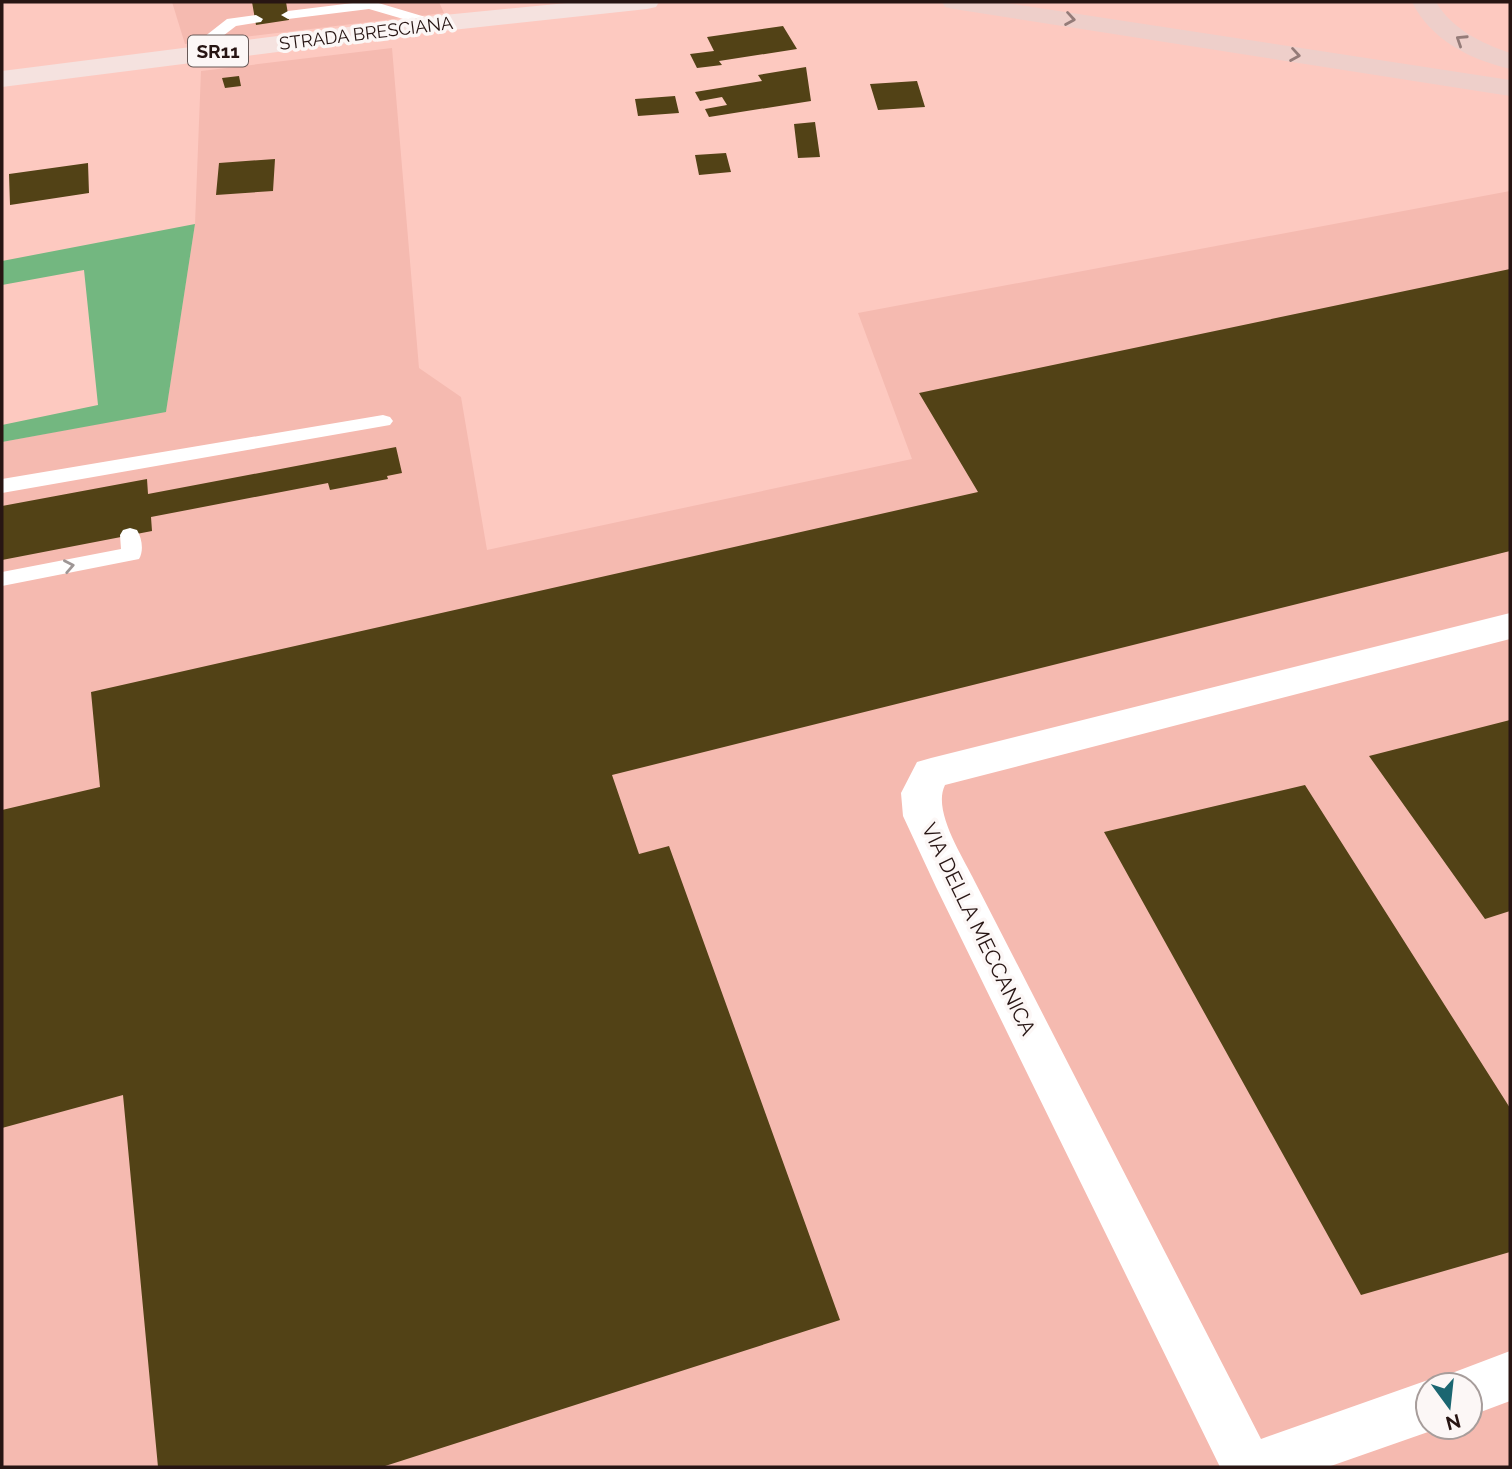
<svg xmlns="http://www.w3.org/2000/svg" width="1512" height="1469" viewBox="0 0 1512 1469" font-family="Raleway,sans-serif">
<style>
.built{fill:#f5bab0;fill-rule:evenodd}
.green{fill:#73b780}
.building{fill:#524216}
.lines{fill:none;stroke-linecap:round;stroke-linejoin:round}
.lane{fill:#fff;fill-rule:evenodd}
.street{fill:#fff;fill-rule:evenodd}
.primary{fill:#f5e2df;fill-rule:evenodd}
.highway{fill:#eecfca;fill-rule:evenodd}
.oneway{stroke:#947b78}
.oneway2{stroke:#9e9695}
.labels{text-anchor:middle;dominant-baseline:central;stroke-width:7;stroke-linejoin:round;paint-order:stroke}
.far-street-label{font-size:18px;fill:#271513;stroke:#fcf7f6}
.shield{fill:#fcf7f6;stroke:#675957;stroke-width:2}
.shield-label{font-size:19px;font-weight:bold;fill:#271513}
.street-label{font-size:21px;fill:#271513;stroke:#fcf7f6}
</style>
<rect width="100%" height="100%" fill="#fdc9c0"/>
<path class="built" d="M172,2H439L444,13L185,44Z
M392,48L419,368L461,397L487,550L912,459L858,313L1510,191V1467H2V442L166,411L195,224L201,71ZM1428,1385H1470V1427H1428Z"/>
<path class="green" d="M195,224L166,412L2,442V425L98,405L84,270L2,285V261Z"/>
<path class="building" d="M252,2H286L289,20L256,25Z
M783,26L797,49L719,61L722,65L697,68L690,54L714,51L707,37Z
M806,67L811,101L709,117L705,109L727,105L722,97L700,101L695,92L762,81L758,75Z
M239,76L241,86L225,88L222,78Z
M917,81L925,107L878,110L870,84Z
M675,96L679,113L638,116L635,99Z
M815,122L820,157L798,158L794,124Z
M726,153L731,172L699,175L695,155Z
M275,159L273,191L216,195L219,163Z
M88,163L89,193L10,205L9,174Z
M1510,269V551L612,775L639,854L669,846L840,1320L382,1467H158L123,1095L2,1128V810L100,787L91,692L978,492L919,393Z
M396,447L402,473L387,476L388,479L330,490L328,483L151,517L152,531L2,560V506L147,479L148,494Z
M1510,720V911L1485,919L1369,756Z
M1305,785L1510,1108V1252L1361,1295L1104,832Z"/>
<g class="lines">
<path class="lane" d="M361,2H375L439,21L441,24L434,28L369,9L288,19L281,15L288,11Z
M256,15L263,19L261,22L236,26L194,58H184L181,55L227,19Z
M383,415L390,417L393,421L390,425L2,493V479Z
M130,528L137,530C142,538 144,551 139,559L2,586V572L121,549L120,535L123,530Z"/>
<path class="street" d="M1510,613V639L945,785C932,811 963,857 975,882L1261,1439L1428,1380L1439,1385H1428V1427H1439L1428,1432L1328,1467H1220L936,887L903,816L901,793L917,762L931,758Z
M1510,1351V1401L1470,1416V1385H1447L1452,1373Z"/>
<path class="primary" d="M577,2H659L656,7L647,9L434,32L2,87V71L434,16Z"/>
<path class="highway" d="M942,2H1000L1510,80V96L954,9L945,7Z
M1412,2H1436C1452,29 1481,43 1510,53V69C1469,59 1431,40 1412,2Z"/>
</g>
<defs><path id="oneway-chevron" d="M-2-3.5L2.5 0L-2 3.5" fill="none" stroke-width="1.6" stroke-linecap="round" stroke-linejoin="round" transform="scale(1.75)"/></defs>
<g class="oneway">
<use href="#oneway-chevron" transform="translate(1070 19) rotate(9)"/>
<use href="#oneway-chevron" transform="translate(1461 40) rotate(-147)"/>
<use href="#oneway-chevron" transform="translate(1295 55) rotate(9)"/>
</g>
<use class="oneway2" href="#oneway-chevron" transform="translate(69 566) rotate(-11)"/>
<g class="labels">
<g class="far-street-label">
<text transform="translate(366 33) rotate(-7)">STRADA BRESCIANA</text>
</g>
<rect class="shield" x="188" y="35.5" width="60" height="31" rx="5"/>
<g class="shield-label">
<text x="218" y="51">SR11</text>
</g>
<g class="street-label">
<text transform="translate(979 929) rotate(64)">VIA DELLA MECCANICA</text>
</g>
</g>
<rect width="1512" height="1469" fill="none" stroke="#271513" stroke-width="7"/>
<g transform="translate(1449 1406) rotate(165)"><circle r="33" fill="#fcf7f6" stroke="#a79d9b" stroke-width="2"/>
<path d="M0-5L12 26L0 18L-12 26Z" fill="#1b6671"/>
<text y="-10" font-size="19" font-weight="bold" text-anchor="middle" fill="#271513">N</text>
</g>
</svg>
